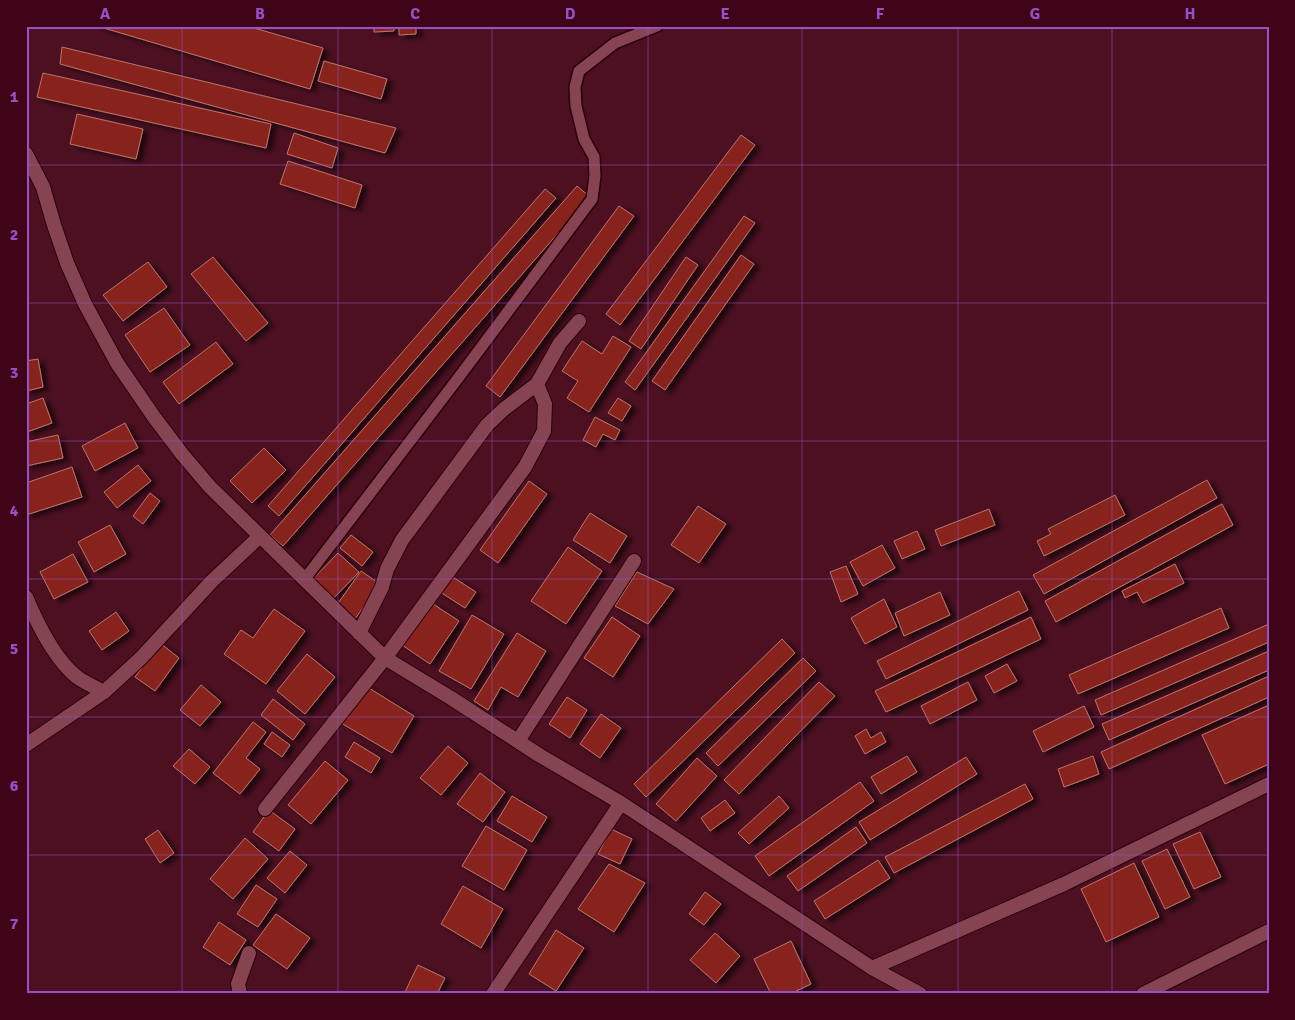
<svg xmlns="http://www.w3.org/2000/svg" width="1295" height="1020" viewBox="0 0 1295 1020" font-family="Signika,sans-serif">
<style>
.building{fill:#87241e;stroke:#bb746b;filter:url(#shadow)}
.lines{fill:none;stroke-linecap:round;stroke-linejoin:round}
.service-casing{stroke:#2a000c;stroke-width:14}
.minor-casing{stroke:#2a000c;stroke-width:16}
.service{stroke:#864452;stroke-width:11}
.minor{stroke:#864452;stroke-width:14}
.grid{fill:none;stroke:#9551c7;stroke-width:1;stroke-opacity:0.55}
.neatline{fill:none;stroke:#9551c7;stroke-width:2}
.grid-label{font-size:16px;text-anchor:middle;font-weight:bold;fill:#9551c7}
</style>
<defs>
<filter id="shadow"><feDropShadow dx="5.5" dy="3" stdDeviation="2.5" flood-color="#0009"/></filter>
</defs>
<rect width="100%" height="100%" fill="#4c1021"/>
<path class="building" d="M97,26H247L323,48L310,89Z
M374,26H394V31L374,32Z
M399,26H416V34L399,35Z
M62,47L396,128L385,153L60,64Z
M324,61L387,79L381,99L318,81Z
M43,73L271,124L266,148L37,97Z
M77,114L143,129L136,159L70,144Z
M294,133L338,148L332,168L287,154Z
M741,135L755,145L620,325L606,314Z
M288,161L362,185L355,208L280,184Z
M577,186L590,197L283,546L270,535Z
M545,189L556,198L279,516L268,506Z
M619,206L634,216L500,397L486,386Z
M744,216L755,223L635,390L625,382Z
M741,255L754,264L665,390L652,381Z
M213,257L268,323L246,341L191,274Z
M686,257L698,265L641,349L629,341Z
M148,262L167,287L123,321L103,295Z
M164,308L190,345L150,372L125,335Z
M613,336L631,347L589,412L567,398L578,381L562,371L582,341L602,354Z
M216,342L233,364L179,404L163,382Z
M38,359L43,387L26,391V361Z
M43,398L52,423L27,432L26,404Z
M618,398L631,406L622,421L608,413Z
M595,417L620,430L615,440L603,434L596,447L583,440Z
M125,423L138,448L95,471L82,446Z
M58,435L63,458L26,466V442Z
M264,448L286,470L252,503L230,481Z
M138,465L151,481L117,508L104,492Z
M72,467L82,497L26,515V483Z
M1207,480L1217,498L1044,594L1033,575Z
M529,481L547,494L498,563L480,550Z
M150,493L160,501L143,524L133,516Z
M1115,495L1125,515L1044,556L1037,541L1051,534L1048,529Z
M1222,504L1233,525L1056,622L1045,601Z
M698,506L726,524L699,563L671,545Z
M989,509L995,525L941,546L935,530Z
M590,513L627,536L610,563L573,540Z
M110,525L126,554L94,572L78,542Z
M917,531L925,549L902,559L894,541Z
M351,535L373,552L362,566L340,548Z
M882,545L895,568L863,586L850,562Z
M568,547L602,571L566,624L531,601Z
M338,553L359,572L332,600L311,581Z
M73,554L88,582L54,599L40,572Z
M1175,564L1184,583L1143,603L1137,592L1125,598L1122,591Z
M846,566L858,594L841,602L830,572Z
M361,571L380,584L355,619L336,606Z
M637,572L674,589L648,624L615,606Z
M448,574L476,592L465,608L437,590Z
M1019,591L1028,610L886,679L877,661Z
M940,592L950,615L904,636L895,613Z
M884,599L897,627L865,644L851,618Z
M430,602L459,621L430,664L402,645Z
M1221,608L1229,628L1078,694L1069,675Z
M274,609L305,631L266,684L224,654L241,630L253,638Z
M116,612L129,631L102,650L89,631Z
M472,615L504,634L471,689L439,671Z
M612,617L640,636L613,677L584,658Z
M1031,617L1041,639L886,712L875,691Z
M1269,624V642L1101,715L1095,700Z
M517,633L546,651L518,697L501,687L488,710L474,701Z
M782,639L795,653L646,797L634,784Z
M160,643L179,658L155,691L135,677Z
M1269,651V670L1109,740L1102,724Z
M307,654L335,677L305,714L277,691Z
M803,658L816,671L718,766L706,753Z
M1007,664L1017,681L994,693L985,676Z
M1269,676V697L1109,769L1101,752Z
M819,682L835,696L739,794L724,780Z
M968,682L977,700L930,724L921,706Z
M201,685L221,702L200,726L180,710Z
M364,685L414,716L392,753L341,723Z
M567,697L587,710L570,738L549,724Z
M273,699L305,724L293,740L261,715Z
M1269,705V764L1225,784L1202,735Z
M1084,706L1094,727L1043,752L1033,731Z
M601,714L621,728L600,758L580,744Z
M253,722L266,732L246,758L260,769L240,794L213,773Z
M866,729L871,738L881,732L886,742L865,754L855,736Z
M272,732L290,745L282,757L264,744Z
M354,742L380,758L371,773L345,757Z
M448,746L468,763L441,795L420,778Z
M189,749L210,767L195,784L173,766Z
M907,756L917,772L881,794L871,777Z
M1093,756L1099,774L1064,787L1058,769Z
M966,757L977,774L870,840L859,822Z
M697,758L717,776L676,821L656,804Z
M325,761L348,780L311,824L288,805Z
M480,773L505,792L483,822L457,804Z
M860,782L874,801L769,876L755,856Z
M1025,784L1033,799L894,873L885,857Z
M512,796L547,817L532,842L497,821Z
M779,796L789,808L749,844L738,833Z
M725,800L735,813L710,831L701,818Z
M269,810L295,829L279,851L253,832Z
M486,826L527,850L504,890L462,866Z
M856,827L867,843L798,891L787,876Z
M611,829L632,839L620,864L598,854Z
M158,830L174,853L160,863L145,839Z
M1200,832L1221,877L1194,889L1173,844Z
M245,838L268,859L233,899L210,879Z
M1167,849L1190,897L1165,909L1142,861Z
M290,851L307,865L285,893L267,878Z
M878,860L890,878L825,919L814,901Z
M1134,863L1159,917L1106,942L1081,889Z
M609,864L645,883L614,932L578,909Z
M256,885L277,899L258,927L237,914Z
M463,886L503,909L481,948L441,924Z
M705,892L721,904L704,925L689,914Z
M276,914L310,938L287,969L253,945Z
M219,922L246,940L230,965L203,947Z
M556,930L584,948L556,991L529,974Z
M715,933L740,956L716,983L690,960Z
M791,941L811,984L790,994H771L754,959Z
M418,965L445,978L437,994H404Z"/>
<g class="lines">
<defs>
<path id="service" d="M304,580L459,377L592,199L595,176L594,157L584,139L576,106L575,87L579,71L615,43L657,26"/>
<path id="minor" d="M26,154L43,187L54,225L67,263L85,304L117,363L154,417L182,454L210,487L385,658L451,698L539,755L621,803L872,968L920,994
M26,597C37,623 54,659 77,677C85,683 95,687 104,692
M359,633L382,587L387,569L402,540L487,425L504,409L537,384
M518,741L634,561
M26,745L104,692L141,658L212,581L259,537
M265,809L385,658L525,467L544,431L545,404L537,384L560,343L579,321
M872,968L1064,884L1269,784
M240,994L238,984L249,953
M493,994L621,803
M1143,994L1269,931"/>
</defs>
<use href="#service" class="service-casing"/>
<use href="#minor" class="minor-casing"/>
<use href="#service" class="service"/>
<use href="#minor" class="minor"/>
</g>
<path class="grid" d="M182,26V994M338,26V994M492,26V994M648,26V994M802,26V994M958,26V994M1112,26V994M26,165H1269M26,303H1269M26,441H1269M26,579H1269M26,717H1269M26,855H1269"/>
<rect width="1295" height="1020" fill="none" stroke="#400418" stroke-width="55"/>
<rect x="28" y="28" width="1240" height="964" class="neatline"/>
<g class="grid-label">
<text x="105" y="19">A</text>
<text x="260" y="19">B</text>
<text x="415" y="19">C</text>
<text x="570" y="19">D</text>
<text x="725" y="19">E</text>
<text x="880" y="19">F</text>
<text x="1035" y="19">G</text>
<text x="1190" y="19">H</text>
<text x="14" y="102">1</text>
<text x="14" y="240">2</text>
<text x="14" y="378">3</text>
<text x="14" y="516">4</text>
<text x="14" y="654">5</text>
<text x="14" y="791">6</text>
<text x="14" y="929">7</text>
</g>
</svg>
